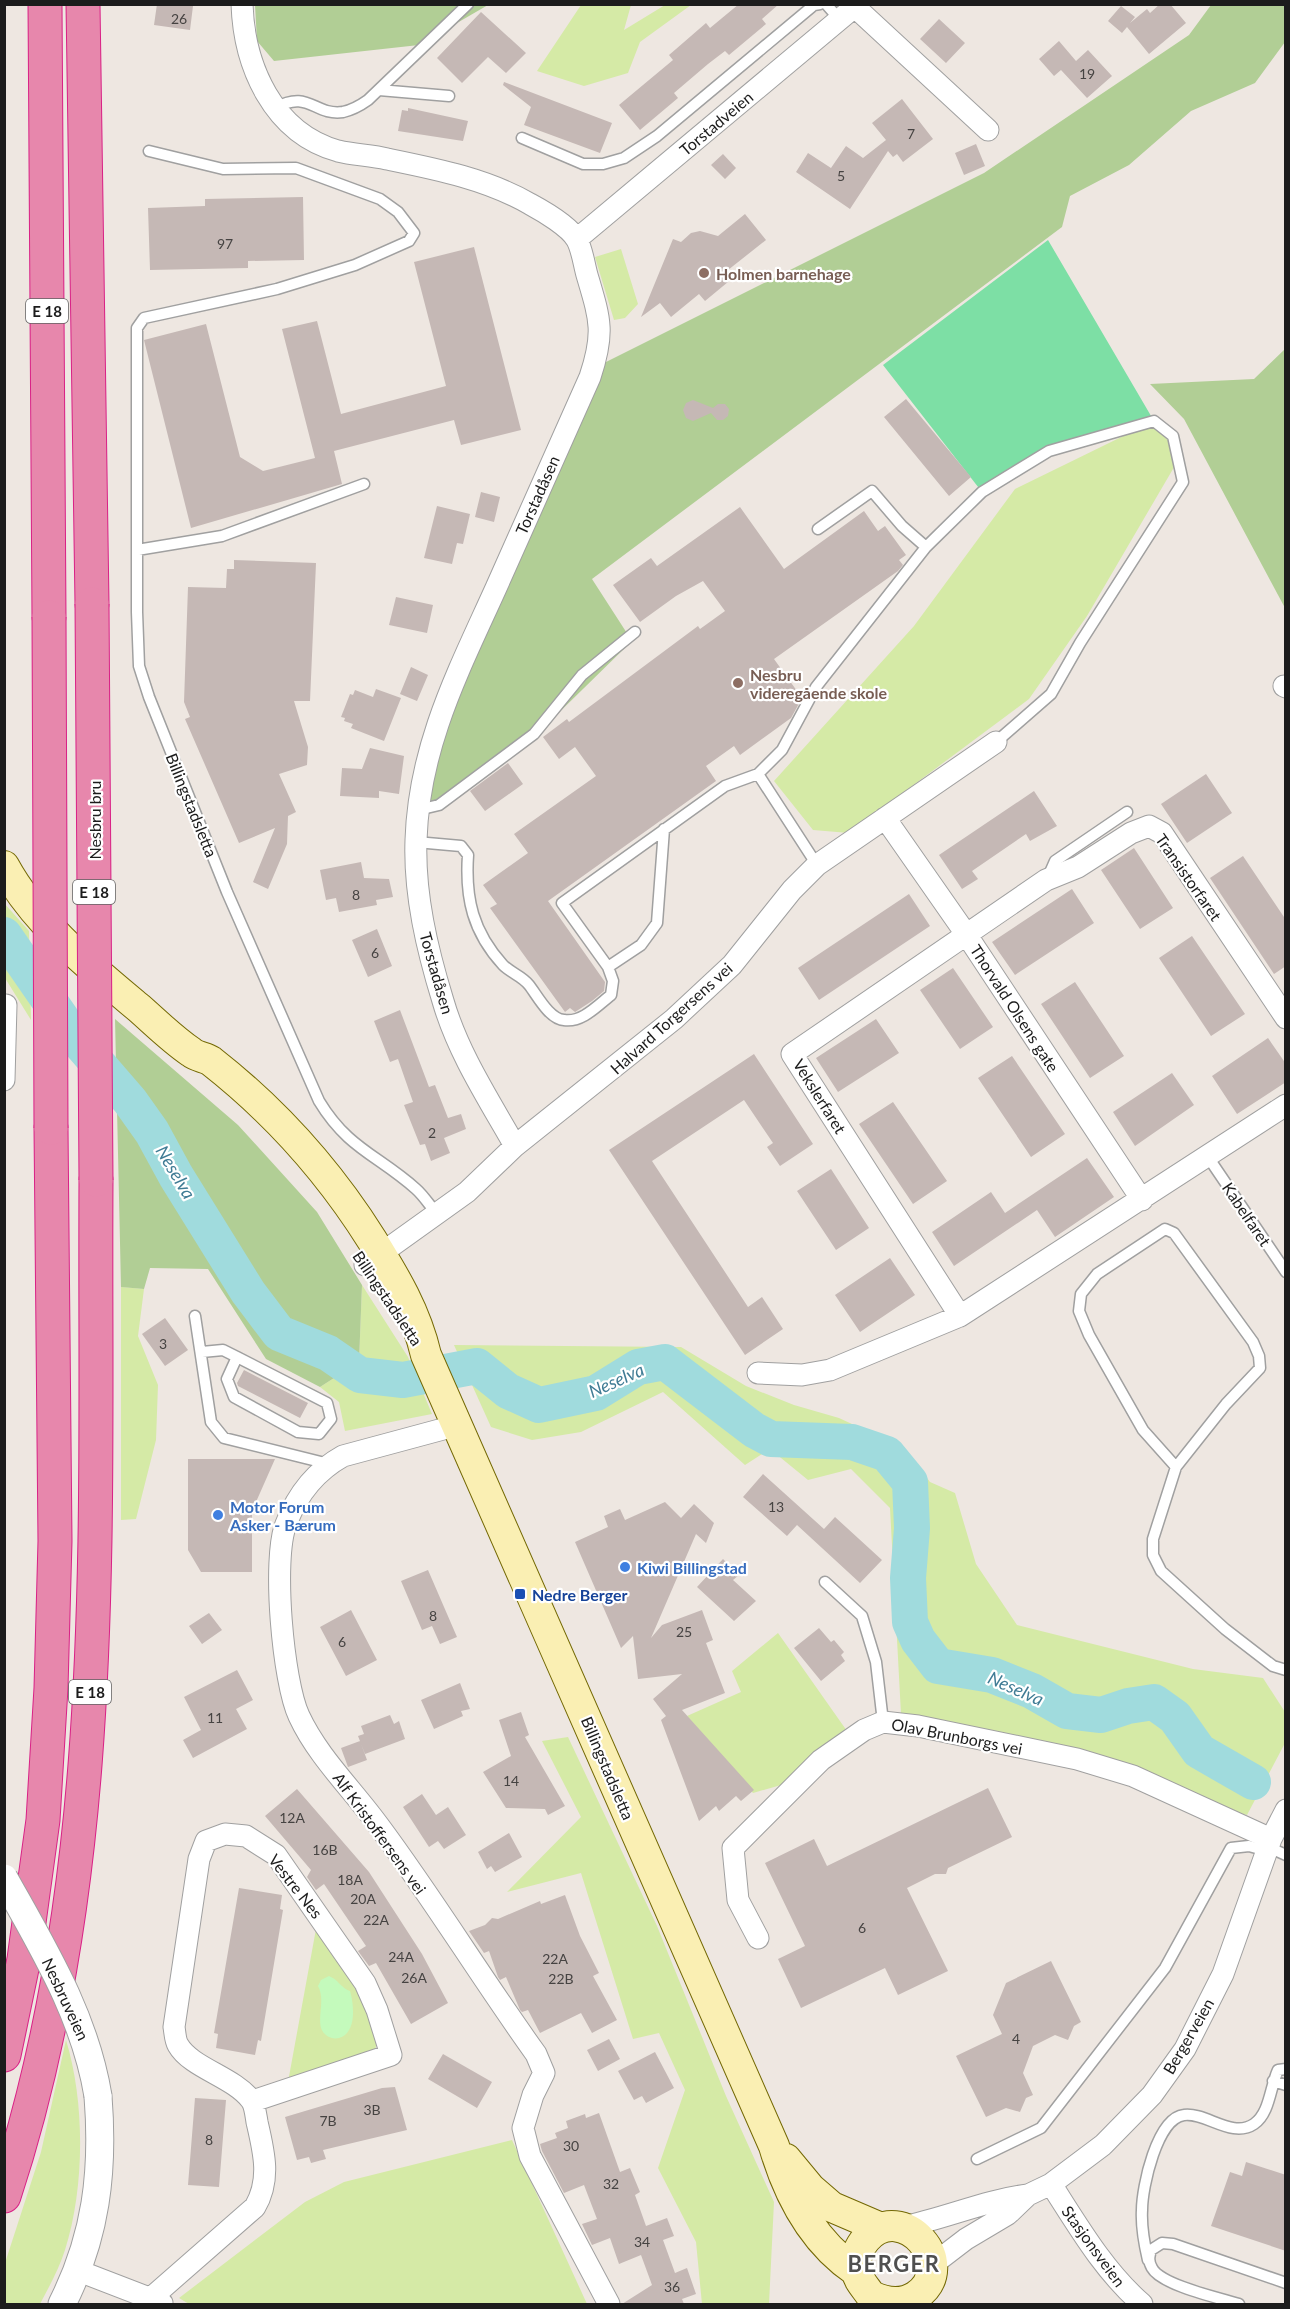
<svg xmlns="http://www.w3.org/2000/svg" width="1290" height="2309" viewBox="0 0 1290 2309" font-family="Lato,sans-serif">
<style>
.grass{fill:#d5eaa6}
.forest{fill:#b1ce95}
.park{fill:#c4fabc}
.pitch{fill:#7ddfa5}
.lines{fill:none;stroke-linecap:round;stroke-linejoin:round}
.river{stroke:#a0dbdd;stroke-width:36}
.building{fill:#c5b8b5}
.service-casing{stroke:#a0a0a0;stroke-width:13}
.minor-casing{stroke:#a0a0a0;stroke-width:23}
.tertiary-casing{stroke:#a0a0a0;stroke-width:29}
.secondary-casing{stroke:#736803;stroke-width:32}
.motorway-casing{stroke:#d92186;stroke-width:35}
.service{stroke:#fff;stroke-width:10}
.minor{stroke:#fff;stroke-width:21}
.tertiary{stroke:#fff;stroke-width:27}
.secondary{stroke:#faefb3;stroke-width:30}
.motorway{stroke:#e787ac;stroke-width:33}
.tertiary-bridge-casing{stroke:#a0a0a0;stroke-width:29;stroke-linecap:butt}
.motorway-bridge-casing{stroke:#d92186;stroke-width:35;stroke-linecap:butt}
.tertiary-bridge{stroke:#fff;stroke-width:27}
.motorway-bridge{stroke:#e787ac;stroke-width:33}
.education-dot{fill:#8d6e63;stroke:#fff;stroke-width:2}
.shop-dot{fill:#3f7fe0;stroke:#fff;stroke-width:2}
.transit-dot{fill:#1a4fb4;stroke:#fff;stroke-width:2}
.labels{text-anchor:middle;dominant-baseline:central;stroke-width:4.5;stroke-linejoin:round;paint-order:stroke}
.number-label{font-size:14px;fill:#464342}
.shield{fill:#fff;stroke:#606060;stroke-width:1.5}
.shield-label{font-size:15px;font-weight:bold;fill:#1c1c1c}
.street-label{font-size:16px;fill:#1c1c1c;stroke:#fff}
.education-label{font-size:16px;font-weight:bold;fill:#785e54;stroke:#fff;text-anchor:start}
.shop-label{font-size:16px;font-weight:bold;fill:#366cbe;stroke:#fff;text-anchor:start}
.transit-label{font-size:16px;font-weight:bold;fill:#164399;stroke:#fff;text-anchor:start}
.water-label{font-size:18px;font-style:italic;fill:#407c95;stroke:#fff}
.district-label{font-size:22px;font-weight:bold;letter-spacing:1.5px;fill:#4f4f4f;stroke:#fff}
</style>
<rect width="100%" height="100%" fill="#eee7e1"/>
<path class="grass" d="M581,5H631L624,30L665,5H691L640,42L628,73L584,86L537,71Z
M621,249L638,304L625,318L614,320L595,257Z
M1154,421L1180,457L1087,616L1029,699L849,833L813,830L774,781L914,626L1015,489Z
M4,903L29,931L31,1020L5,978Z
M362,1285L408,1357L432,1414L345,1431L339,1402L320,1387L359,1362Z
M121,1287L144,1289L138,1336L158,1385L156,1440L136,1519L121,1520Z
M454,1345L681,1347L746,1386L794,1405L839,1418L904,1448L930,1482L955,1493L976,1564L1017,1625L1193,1669L1263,1678L1285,1712V1743L1247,1815L901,1714L890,1508L851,1469L808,1480L770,1449L745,1465L663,1392L581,1432L532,1440L491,1427Z
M778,1633L847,1731L781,1785L753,1793L687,1716L741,1692L732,1671Z
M568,1737L657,1926L726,2096L774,2202L769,2304H702L696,2242L658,2168L685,2090L659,2033L633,2039L581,1873L507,1892L581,1817L542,1741Z
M316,1929C337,1959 385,2013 375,2051L288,2082Z
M66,2040C85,2102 85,2187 65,2250C59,2269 49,2287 40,2304H5V2263L41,2152Z
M512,2140L587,2304H189L179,2298L305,2202L344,2182Z"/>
<path class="forest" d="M255,5H488L419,45L274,61L257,41Z
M1211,5H1285V42L1255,83L1191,111L1129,165L1070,196L1062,227L592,579L632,641L535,736L434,811L419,816L461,679L590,370L984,173L1189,35Z
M1285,349V608L1184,419L1150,384L1254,379Z
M115,1019L238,1125L317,1212L362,1285L359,1362L320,1387L266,1359L208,1269L150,1268L144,1289L121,1287Z"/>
<path class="park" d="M329,1976C339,1980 341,1988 350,1991C354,2004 357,2033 339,2038C335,2039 329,2038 326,2035C313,2025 327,2002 318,1986L321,1980Z"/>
<path class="pitch" d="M1048,240L1154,421L1049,451L982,492L883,365Z"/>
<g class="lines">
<path class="river" d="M4,935L73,1035L130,1101L152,1132L176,1176L248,1292L279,1333L328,1353L360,1375L403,1380L477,1366L508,1391L539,1405L596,1393L638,1367L665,1362L754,1430L771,1439L852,1442L887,1454L910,1482L912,1528L908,1578L910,1622L918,1640L938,1666L992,1675L1032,1691L1067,1711L1101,1715L1128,1706L1154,1702L1175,1717L1199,1751L1253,1782"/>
</g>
<path class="building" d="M157,4L193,6L190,30L154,25Z
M739,4H779L762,19L766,24L729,55L725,51L708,64L674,93L678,98L640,130L619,105L673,60L669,55L676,49L706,23L710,28Z
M1160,4H1170L1186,23L1149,54L1127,27L1122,33L1108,21L1121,6L1135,17L1130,23L1147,9L1150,13Z
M481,12L526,53L506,73L488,57L462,83L437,58Z
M939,19L965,43L946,63L920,39Z
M1059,41L1076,61L1088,50L1112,76L1087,98L1061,70L1054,76L1039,59Z
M504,82L612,123L600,153L524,125L531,107L503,85Z
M902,99L933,139L903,162L897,154L893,157L888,151L850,209L796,172L808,153L831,168L846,146L863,158L886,140L872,123Z
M408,108L468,121L463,141L398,131L402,110L408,111Z
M976,144L985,166L964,175L955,153Z
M723,154L736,168L725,179L711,165Z
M303,197L304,260L248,261V268L150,270L148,208L205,206V199Z
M745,214L766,240L728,270L734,277L705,301L699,294L671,317L660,303L641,317L673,239L681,242L691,233L700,231L718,236Z
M474,247L521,430L461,445L454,420L334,451L342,484L191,528L144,340L206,324L240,457L263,471L315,458L282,329L317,321L341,414L446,386L414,262Z
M906,399L971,477L949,496L884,417Z
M693,400L713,408L718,404H725L729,409L728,416L723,420H717L711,413L693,421L686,418L683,410L686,403Z
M481,492L500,497L494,522L475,517Z
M437,506L470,514L463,544L457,543L452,564L424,558Z
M740,507L784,569L864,511L878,531L885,526L906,555L899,560L903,565L898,571L774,659L802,698L791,718L740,755L734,746L706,766L716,781L548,901L605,982L604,991L592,1001L575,1012L570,1008L565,1012L490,908L497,904L483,885L528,853L514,834L596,776L575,747L559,759L543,737L567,719L569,722L698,626L700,629L725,611L703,581L676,596L640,622L613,585L651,558L657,566Z
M234,560L316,563L310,701H294L308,747L307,765L279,774L296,812L288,816L287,844L268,889L253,882L275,828L239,843L185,719L190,717L184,702L188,587L226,588L227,569H234Z
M396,597L433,605L427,633L389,625Z
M411,667L428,675L417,701L400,694Z
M376,689L401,698L384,741L351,728L353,724L344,721L345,718L341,717L350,694L353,695L355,690L373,697Z
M370,748L404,756L399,794L379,791V798L340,796L342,768L362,769Z
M508,763L523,784L485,811L470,791Z
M1206,774L1232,813L1187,843L1161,804Z
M1034,791L1057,826L1030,841L1026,834L972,871L978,879L962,889L939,855Z
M1134,848L1173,908L1140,929L1101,870Z
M1243,856L1286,920V966L1274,974L1210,878Z
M361,862L364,878L389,879L393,897L376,900L377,905L339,912L336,898L326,900L320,870Z
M1072,889L1094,923L1015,975L992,942Z
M909,894L930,926L819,1000L798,968Z
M377,929L392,966L368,977L352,940Z
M1192,936L1245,1014L1211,1036L1159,958Z
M953,968L993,1027L960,1049L920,990Z
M1075,982L1124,1056L1090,1078L1041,1004Z
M400,1010L429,1087L435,1085L448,1118L461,1114L466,1129L444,1138L450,1153L431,1161L425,1144L420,1145L404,1105L413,1102L398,1059L390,1062L374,1021Z
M876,1019L899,1053L838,1092L816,1058Z
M1268,1038L1286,1064V1082L1237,1114L1212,1076Z
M754,1054L813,1144L780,1166L767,1147L773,1143L744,1100L652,1161L748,1307L762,1297L783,1329L745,1355L609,1150Z
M1012,1056L1065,1134L1031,1157L978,1078Z
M1172,1073L1194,1105L1135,1146L1113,1112Z
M893,1102L947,1181L913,1204L859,1124Z
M1087,1158L1114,1197L1055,1237L1037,1210L954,1266L932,1232L991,1192L1005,1213Z
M831,1169L869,1228L836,1250L797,1191Z
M890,1258L915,1295L860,1332L835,1295Z
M165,1318L188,1350L165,1366L142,1334Z
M244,1370L308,1403L300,1418L238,1386L237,1383Z
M188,1459H275L252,1511V1572H201L188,1550Z
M763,1474L824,1529L835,1517L882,1560L860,1583L797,1525L787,1536L743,1497Z
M665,1502L681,1518L694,1504L714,1523L706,1543L696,1534L651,1638L662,1625L702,1610L713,1640L706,1643L725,1693L682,1710L754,1790L741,1801L736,1796L719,1811L716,1806L699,1821L661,1720L666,1716L653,1699L682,1674L638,1679L633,1636L621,1648L575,1542L608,1527L604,1516L620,1509L625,1520Z
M723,1559L739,1575L733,1580L756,1601L734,1621L697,1587Z
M428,1570L457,1637L440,1644L432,1626L422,1630L401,1581Z
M351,1610L377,1660L346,1676L320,1627Z
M209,1613L222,1630L202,1644L189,1626Z
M819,1628L831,1642L834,1640L844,1652L841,1655L845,1661L821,1681L794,1648Z
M237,1670L253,1700L236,1709L247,1729L193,1758L183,1740L201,1730L184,1697Z
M460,1683L470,1709L461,1711L463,1716L434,1729L421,1700Z
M521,1712L529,1735L525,1737L565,1806L548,1815L545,1809L506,1808L483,1772L511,1756L499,1720Z
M390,1715L394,1724L399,1721L405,1739L365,1754L358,1736L364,1734L361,1726Z
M360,1741L367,1760L348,1767L341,1748Z
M988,1788L1012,1837L948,1868L946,1874H935L907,1888L948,1971L898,1995L885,1968L801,2008L778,1959L805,1946L765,1863L814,1839L827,1866Z
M297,1789L369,1872L422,1954L448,2003L411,2024L376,1963L369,1966L358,1951L366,1946L324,1884L316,1890L307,1877L311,1870L265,1816Z
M422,1794L436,1815L448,1807L466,1835L444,1849L438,1841L429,1847L403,1807Z
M509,1833L522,1857L495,1872L491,1866L487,1869L478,1852Z
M239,1888L282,1895L280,1909L283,1910L261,2041L258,2040L255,2055L216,2048L218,2034L214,2033Z
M565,1895L580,1936L599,1973L593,1976L617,2020L592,2033L581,2013L540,2033L528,2010L522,2012L520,2010L506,1977L500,1980L498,1977L489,1951L484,1953L469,1931L485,1925L492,1918L498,1919L540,1901L541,1904Z
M1051,1961L1081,2022L1074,2026L1068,2040L1055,2035L1033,2046L1023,2073L1033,2095L1026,2098L1020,2112L1006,2108L986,2117L956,2056L1002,2034L993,2015L1006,1983Z
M609,2039L620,2059L598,2071L587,2050Z
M655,2052L674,2088L646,2103L642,2096L634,2100L618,2071Z
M443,2054L492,2082L477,2108L428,2079Z
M395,2087L407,2130L323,2150L326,2159L311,2163L309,2157L297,2160L285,2117L382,2088Z
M195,2098L226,2100L219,2187L188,2185Z
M599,2113L620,2172L630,2168L640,2192L635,2195L646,2226L667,2218L674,2236L663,2240L675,2273L687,2268L696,2294L682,2299L684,2304H622L652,2285L641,2255L619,2264L610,2238L592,2245L582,2224L597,2219L584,2185L564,2193L542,2151L540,2144L557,2138L555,2133L568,2128L566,2121L585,2114L586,2118Z
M1246,2162L1286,2175V2251L1211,2226L1230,2172L1242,2176Z"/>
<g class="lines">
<defs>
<path id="service" d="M826,4L840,20
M379,90L449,96
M275,108C309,89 314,116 343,112C352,110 361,105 368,100L468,4
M522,138L583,164H603L624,158L657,136L814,5L820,4
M149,151L223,169L296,168L380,199L398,212L414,233L409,241L355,265L277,289L144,318L137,328V612L139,666L149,697L227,892L319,1101C348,1149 378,1155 416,1189C424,1196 430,1206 437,1214
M818,529L872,491L902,526L926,547
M137,550L222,536L364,484
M418,810L439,805L534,734L582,675L635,632
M416,842L461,846L468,855C465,899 473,932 503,965C511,973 522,976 529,985C537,995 549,1019 564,1020C582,1023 598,1005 611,995L613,981L608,967L562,903L725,786L758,774
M817,865L758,774L782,750L816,687L926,547L982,492L1049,451L1154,421L1173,436L1183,482L1080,643L1051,694L996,742
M1048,877L1055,861L1127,812
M608,967L641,945L657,923L664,829
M1208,1157L1286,1272
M195,1316L211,1422L224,1438L329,1464
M202,1352L223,1350L237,1357
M237,1357L327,1403L331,1419L319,1434L298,1432L234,1397L227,1379Z
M1176,1467L1143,1430L1089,1335L1079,1311L1081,1294L1097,1274L1165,1229L1174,1233L1253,1342L1259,1356L1260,1368L1226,1404L1176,1467L1153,1539V1555L1161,1571L1225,1629L1273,1666L1286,1670
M825,1582L862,1616L876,1662L883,1722
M1268,1847L1286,1855
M1273,2081L1286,2085
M977,2159L1041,2128L1165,1968L1231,1848L1249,1846L1267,1851
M1148,2260C1144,2243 1141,2227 1142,2210C1142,2187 1157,2118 1184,2115C1206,2112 1232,2139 1254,2124C1270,2113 1270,2087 1278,2070L1286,2069
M1239,2304C1219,2298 1161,2285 1152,2268C1148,2261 1149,2257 1151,2250L1162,2243L1173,2244L1286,2283"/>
<path id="minor" d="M242,4C244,66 273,133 338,151C354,155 371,155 387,159C436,169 487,179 530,204C543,211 570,227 577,240C582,249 584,264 587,275C600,319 605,332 590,377C559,447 528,517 496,588C458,672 419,746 416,840C414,894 427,949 443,1001C458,1053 489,1100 515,1146
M855,7L988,130
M577,239L858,4
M1284,686L1286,687
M885,818L966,934L1142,1200
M4,1080L6,1005
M365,1265L467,1192L515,1146L674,1019L732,965L792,890L817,865L996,742
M960,1316L792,1054L1046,880L1078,867L1131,833L1149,826L1162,833L1286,1018
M758,1373L802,1375L830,1370L960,1316L1286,1105
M458,1425L343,1456C316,1471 297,1495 286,1524C272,1559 283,1682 299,1716C318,1757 353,1790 379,1826C434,1900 482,1979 536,2054L544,2073L533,2095L523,2128L530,2156L609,2304
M758,1938L738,1900L733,1848L821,1760L864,1730L883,1722L918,1726L1077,1759L1133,1776L1271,1839
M1051,2184C1078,2226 1104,2271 1142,2304
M903,2227C946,2218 986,2200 1028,2195
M932,2265L966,2239L1008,2214L1028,2195L1051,2184L1103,2145L1152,2095L1185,2049L1223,1974L1271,1839L1286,1810
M79,2271L162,2303
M151,2298L255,2207C271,2180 264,2152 257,2122C256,2116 255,2105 251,2100C234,2077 191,2068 178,2045C175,2040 175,2032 174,2027L199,1859L206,1841L225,1834L246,1836L276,1855L365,1983L377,2010L391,2055L253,2101"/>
<path id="tertiary" d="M62,2304C96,2237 104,2172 98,2096"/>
<path id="secondary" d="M4,866C35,923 90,967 139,1008C156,1023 172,1039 191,1052C197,1057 205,1057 211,1061C276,1112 328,1170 372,1240C395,1277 416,1312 426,1355L774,2146C788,2194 813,2242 856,2271
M786,2159L810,2188L832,2207L881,2228
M872,2296C886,2303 902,2305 916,2296C961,2265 902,2198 866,2239C859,2247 855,2258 856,2269C858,2284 871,2291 875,2304"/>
<path id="motorway" d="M45,4L49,617
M83,4L92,604
M4,2055L24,1959L43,1820L51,1688L55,1541L51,1128
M4,2196C112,1870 94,1519 96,1180"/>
</defs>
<use href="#service" class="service-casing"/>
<use href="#minor" class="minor-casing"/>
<use href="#tertiary" class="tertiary-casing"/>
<use href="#secondary" class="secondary-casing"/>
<use href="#motorway" class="motorway-casing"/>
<use href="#service" class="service"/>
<use href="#minor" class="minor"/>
<use href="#tertiary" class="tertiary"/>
<use href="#secondary" class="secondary"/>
<use href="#motorway" class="motorway"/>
<defs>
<path id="tertiary-bridge" d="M4,1878C43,1948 85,2016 98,2096"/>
<path id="motorway-bridge" d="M92,604L96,1180
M49,617L51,1128"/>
</defs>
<use href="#tertiary-bridge" class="tertiary-bridge-casing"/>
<use href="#motorway-bridge" class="motorway-bridge-casing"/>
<use href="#tertiary-bridge" class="tertiary-bridge"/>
<use href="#motorway-bridge" class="motorway-bridge"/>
</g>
<g class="education-dot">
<circle cx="704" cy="273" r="6"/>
<circle cx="738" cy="683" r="6"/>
</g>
<g class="shop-dot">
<circle cx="218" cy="1515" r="6"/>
<circle cx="625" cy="1567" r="6"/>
</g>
<rect class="transit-dot" x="514" y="1588" width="12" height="12" rx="3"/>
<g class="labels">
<g class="number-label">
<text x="179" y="18">26</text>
<text x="1087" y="73">19</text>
<text x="911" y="133">7</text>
<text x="841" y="175">5</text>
<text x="225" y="243">97</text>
<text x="356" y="894">8</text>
<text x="375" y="952">6</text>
<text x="432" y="1132">2</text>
<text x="163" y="1343">3</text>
<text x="776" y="1506">13</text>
<text x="433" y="1615">8</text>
<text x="684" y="1631">25</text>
<text x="342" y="1641">6</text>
<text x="215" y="1717">11</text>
<text x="511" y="1780">14</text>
<text x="292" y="1817">12A</text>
<text x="325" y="1849">16B</text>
<text x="350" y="1879">18A</text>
<text x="363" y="1898">20A</text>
<text x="376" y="1919">22A</text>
<text x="862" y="1927">6</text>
<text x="401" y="1956">24A</text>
<text x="555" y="1958">22A</text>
<text x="414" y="1977">26A</text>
<text x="561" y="1978">22B</text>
<text x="1016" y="2038">4</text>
<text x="372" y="2109">3B</text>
<text x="328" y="2120">7B</text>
<text x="209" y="2139">8</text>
<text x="571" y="2145">30</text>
<text x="611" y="2183">32</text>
<text x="642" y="2241">34</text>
<text x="672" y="2286">36</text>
</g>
<g class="shield">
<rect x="26" y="299" width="42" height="24" rx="4.5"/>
<rect x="73" y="880" width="42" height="24" rx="4.5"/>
<rect x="69" y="1680" width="42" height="24" rx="4.5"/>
</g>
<g class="shield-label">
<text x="47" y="311">E 18</text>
<text x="94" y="892">E 18</text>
<text x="90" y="1692">E 18</text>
</g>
<g class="street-label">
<text transform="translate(716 123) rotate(-40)">Torstadveien</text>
<text transform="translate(537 495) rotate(-66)">Torstadåsen</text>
<text transform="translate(192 805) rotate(68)">Billingstadsletta</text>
<text transform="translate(94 820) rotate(-90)">Nesbru bru</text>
<text transform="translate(1189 877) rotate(55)">Transistorfaret</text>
<text transform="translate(437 973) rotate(74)">Torstadåsen</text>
<text transform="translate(1015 1008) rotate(57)">Thorvald Olsens gate</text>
<text transform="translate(671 1018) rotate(-42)">Halvard Torgersens vei</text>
<text transform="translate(820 1096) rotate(58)">Vekslerfaret</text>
<text transform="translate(1247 1214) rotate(56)">Kabelfaret</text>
<text transform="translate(388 1298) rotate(56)">Billingstadsletta</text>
<text transform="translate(957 1736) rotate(11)">Olav Brunborgs vei</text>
<text transform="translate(608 1768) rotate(67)">Billingstadsletta</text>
<text transform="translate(380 1833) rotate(54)">Alf Kristoffersens vei</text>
<text transform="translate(296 1886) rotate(52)">Vestre Nes</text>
<text transform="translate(66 1999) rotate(65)">Nesbruveien</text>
<text transform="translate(1188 2036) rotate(-60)">Bergerveien</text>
<text transform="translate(1094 2246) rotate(54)">Stasjonsveien</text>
</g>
<g class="education-label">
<text x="716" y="273">Holmen barnehage</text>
<text x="750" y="674">Nesbru<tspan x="750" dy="18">videregående skole</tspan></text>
</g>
<g class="shop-label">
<text x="230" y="1506">Motor Forum<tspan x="230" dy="18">Asker - Bærum</tspan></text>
<text x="637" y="1567">Kiwi Billingstad</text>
</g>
<g class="transit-label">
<text x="532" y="1594">Nedre Berger</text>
</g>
<g class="water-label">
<text transform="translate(176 1172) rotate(59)">Neselva</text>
<text transform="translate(616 1380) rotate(-24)">Neselva</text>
<text transform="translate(1016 1688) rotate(24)">Neselva</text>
</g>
<g class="district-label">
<text x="894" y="2263">BERGER</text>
</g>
</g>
<rect width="1290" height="2309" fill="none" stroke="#1c1c1c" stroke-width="12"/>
</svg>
